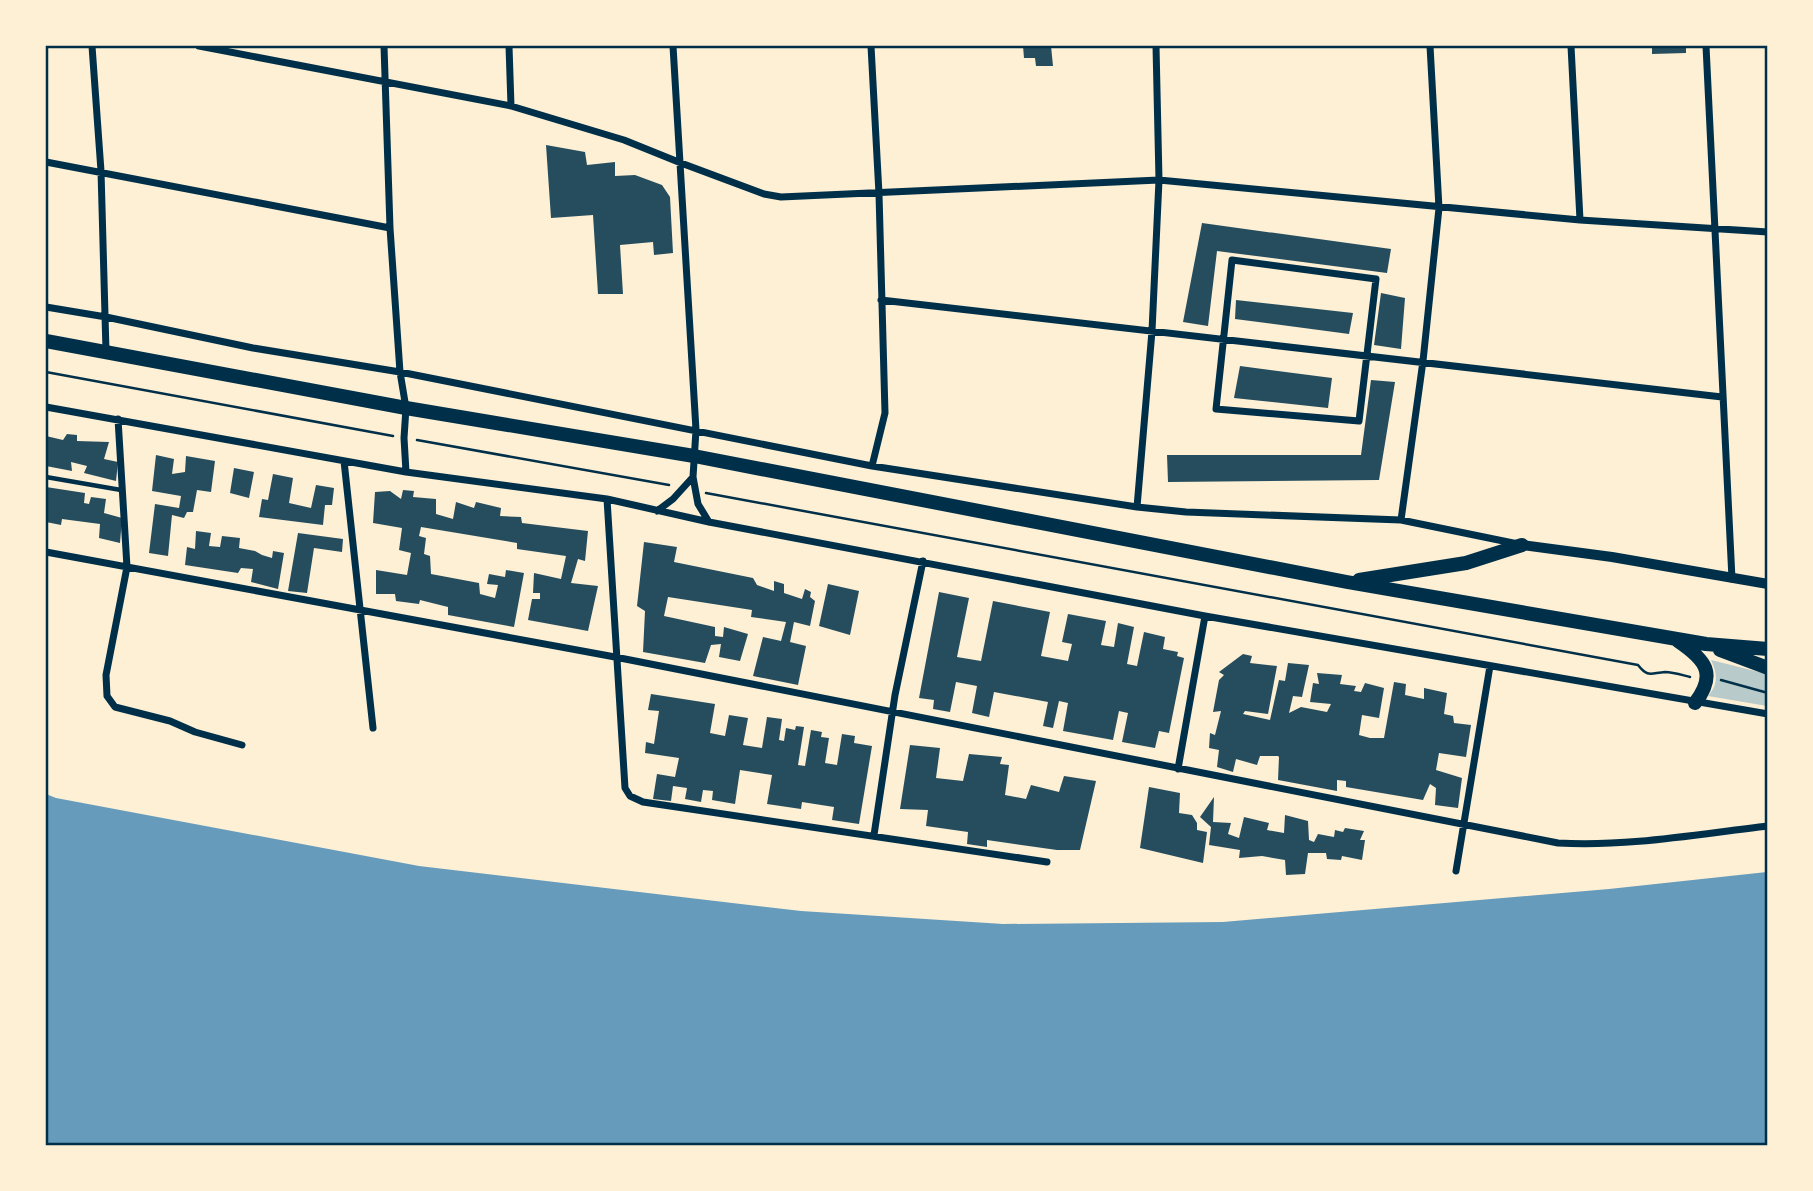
<svg xmlns="http://www.w3.org/2000/svg" width="1813" height="1191" viewBox="0 0 1813 1191" font-family="Montserrat,sans-serif">
<style>
.green{fill:#b9caca}
.water{fill:#669bbc}
.building{fill:#264d5e}
.lines{fill:none;stroke-linecap:round;stroke-linejoin:round}
.path{stroke:#003049;stroke-width:2.5}
.service{stroke:#003049;stroke-width:4.5}
.minor{stroke:#003049;stroke-width:7}
.tertiary{stroke:#003049;stroke-width:10}
.primary{stroke:#003049;stroke-width:14}
.neatline{fill:none;stroke:#003049;stroke-width:2.5}
</style>
<rect width="100%" height="100%" fill="#fdf0d5"/>
<path class="green" d="M1711,660L1767,674V706L1708,696C1719,684 1717,673 1711,660Z"/>
<path class="water" d="M46,794L56,798L419,866L801,911L1003,924L1223,922L1609,889L1767,872V1145H46Z"/>
<path class="building" d="M1023,46H1051L1053,66H1036L1035,58H1024Z
M1652,46H1686V53L1652,54Z
M546,145L585,152L587,165L615,162V176L635,175L662,185L670,197L673,253L654,255L653,242L620,245L623,294H598L593,215L551,218Z
M1202,223L1391,249L1387,273L1217,251L1208,326L1183,322Z
M1381,293L1405,298L1401,349L1374,345Z
M1236,300L1353,313L1349,334L1235,319Z
M1240,366L1332,378L1328,408L1234,398Z
M1371,380L1395,382L1379,480L1168,482L1167,455H1361Z
M67,434L77,435V441L109,442L104,459L118,462L116,481L84,473L87,466L71,462L72,471L46,466V436L63,440Z
M156,455L174,459L172,474L185,472L186,456L215,461L211,492L197,490L193,512H187L184,518L172,515L168,556L149,553L155,504L179,508L181,496L152,491Z
M234,468L254,472L249,498L230,493Z
M273,474L293,478L289,503L311,508L316,485L334,488L332,505H325L323,525L259,517L262,499L268,500Z
M46,487L85,493L84,503L89,504L91,497L106,499L104,513L122,518L120,543L99,538L100,524L62,519L61,525L46,522Z
M403,490L414,491L413,497L436,499V514L453,519L456,502L474,508L476,502L501,508L500,516L521,517L522,523L588,531L585,561L578,559L571,583L598,586L588,631L528,620L532,599H540V593H533L534,573L561,579L566,556L517,549V543L421,527L419,536L426,538L424,554L430,556L431,574L479,583L480,594L495,598L498,585L487,584L489,574L505,577L506,570L524,573L514,627L448,615V607L420,600L419,604L396,601L395,594H376V570L407,575L411,553L399,550L402,528L373,523L375,492L390,491L401,499Z
M196,531L211,533L209,546L220,547L222,536L240,538L239,548L255,551L262,555L272,558L273,551L284,553L278,589L251,582L253,569L241,568L238,573L185,565L187,547L195,549Z
M298,533L343,539L342,552L314,548L307,593L288,591Z
M644,542L677,547L674,562L753,578L757,585L774,591V581L784,584V593L802,599L805,589L811,592L810,597L815,601L810,626L794,622L790,642L806,646L798,685L753,676L763,637L781,641L786,622L751,617L752,610L668,597L664,616L715,627V636L723,637L724,627L748,634L740,661L719,657L721,644L711,645L705,663L643,652L645,611L637,606Z
M828,584L859,591L850,635L819,626Z
M939,592L969,598L957,657L981,661L993,601L1050,612L1041,656L1068,661L1072,644L1062,642L1068,614L1106,621L1101,645L1114,647L1118,623L1134,627L1127,664L1137,666L1144,632L1165,637L1163,649L1178,652L1177,656L1184,658L1169,733L1159,731L1155,748L1122,742L1128,713L1119,711L1113,740L1063,731L1068,703L1059,701L1053,728L1043,726L1048,702L994,692L989,717L972,713L977,686L956,682L950,712L933,709L934,700L919,698Z
M1243,654L1252,656L1250,663L1277,666L1268,714L1245,711L1243,714L1270,720L1279,680L1285,681L1288,663L1309,665L1302,697L1293,696L1289,713L1301,707L1327,712L1331,704L1310,702L1313,683L1319,684L1317,673L1342,675L1340,684L1356,686L1354,691L1361,692L1365,683L1384,688L1379,718L1362,715L1359,735L1370,738H1384L1394,682L1406,684L1405,695L1424,699V688L1447,693L1444,714L1453,716L1454,723L1471,725L1466,757L1439,753L1436,770L1462,778L1458,808L1435,805L1436,788L1430,784L1423,800L1346,787V781L1337,780V791L1278,780L1279,757L1278,756H1260L1257,765L1236,759L1233,772L1217,767L1219,750L1209,748L1210,733L1215,735L1221,711L1213,712L1219,680L1224,675L1219,672Z
M651,694L715,704L710,733L725,736L729,715L748,718L743,745L762,748L767,717L782,719L779,740L784,741L786,728L795,730L796,726L804,727L798,765L805,766L811,730L822,732L821,737L829,738L825,763L837,765L842,734L855,736L854,743L872,746L859,824L832,820L834,807L802,802L801,809L767,804L772,775L740,770L735,804L712,800L713,791L703,790L701,802L685,799L687,788L673,786L671,801L653,799L657,774L675,777L679,758L645,753L646,742L654,744L659,711L648,710Z
M910,745L940,748L936,778L963,781L969,754L1002,757L1000,764L1009,765L1005,795L1026,799L1031,785L1059,792L1064,776L1096,781L1080,850H1057L987,840V847L967,844L968,832L926,826L928,810L900,809Z
M1149,787L1180,793L1179,813L1192,815L1197,823V830L1207,832L1203,863L1140,848Z
M1214,797L1213,822L1231,823L1228,834L1239,838L1244,817L1269,823L1267,830L1284,833L1285,815L1308,821L1309,840L1314,842L1318,834L1334,837L1335,830L1343,832L1345,828L1364,831L1360,840H1365L1362,860L1342,856L1341,860L1327,859L1326,853H1308L1305,874L1286,875L1285,860L1262,856L1239,858L1240,850L1209,845L1211,827L1200,817Z"/>
<g class="lines">
<path class="path" d="M46,372L393,436
M417,440L669,485
M706,493L1638,665C1648,678 1651,673 1665,672C1673,672 1682,675 1690,677
M1721,680L1768,693"/>
<path class="service" d="M46,477L121,490"/>
<path class="minor" d="M92,46L101,171L106,351
M199,46L511,106L624,140L681,163L764,194L781,197L1159,180L1580,220L1768,232
M384,46L390,228L400,372L406,408L404,438L406,472
M509,46L511,106
M871,46L879,194L885,413L872,466
M1571,46L1580,220
M1706,46L1732,579
M46,162L390,228
M1232,260L1376,279L1359,421L1216,409Z
M881,300L1722,397
M46,307L106,317L253,348L400,372L872,466L1137,507L1186,512L1401,520L1518,544
M46,407L406,472L607,499L709,522L1205,616L1768,714
M118,419L127,567L106,675L107,696L115,707L170,721L195,732L242,745
M344,461L373,728
M693,477L698,504L709,522
M607,499L625,788L630,796L643,802L1047,862
M1137,507L1152,331L1159,180L1156,46
M657,511L673,499L693,477L696,430L673,46
M1401,520L1423,361L1439,208L1430,46
M46,552L615,657L1558,843C1628,847 1698,834 1768,826
M1178,769L1205,616
M874,835L895,695L923,561
M1456,871L1490,666"/>
<path class="tertiary" d="M1522,545L1612,557L1768,584"/>
<path class="primary" d="M46,341L406,408L694,456L1347,582L1706,644L1768,649
M1359,580L1466,563L1522,545
M1678,641C1706,660 1717,674 1695,703
M1720,650L1768,668"/>
</g>
<rect width="1813" height="1191" fill="none" stroke="#fdf0d5" stroke-width="94"/>
<rect x="47" y="47" width="1719" height="1097" class="neatline"/>
</svg>
